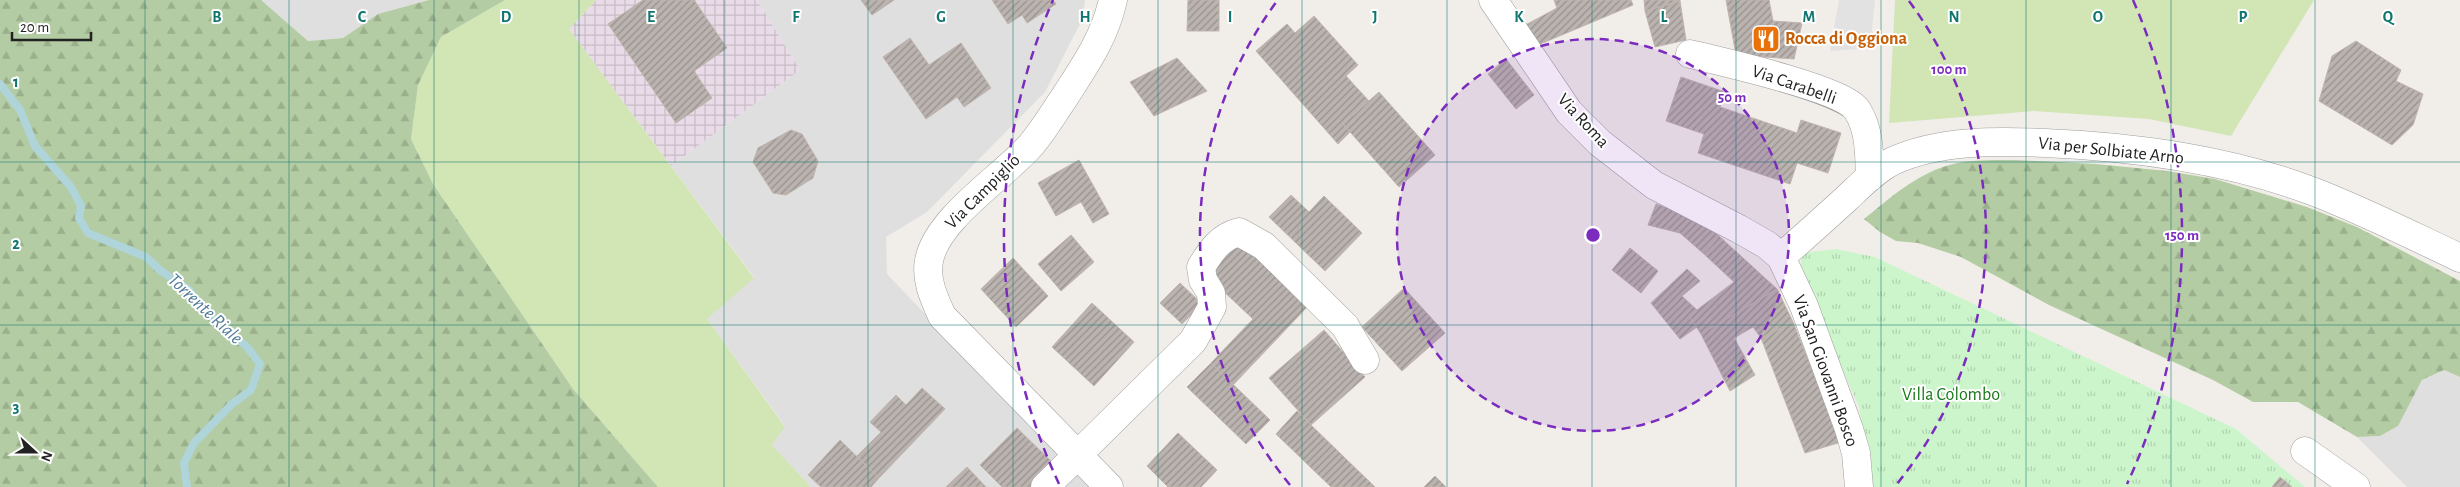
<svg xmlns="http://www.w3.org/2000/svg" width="2460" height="487" viewBox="0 0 2460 487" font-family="'Alegreya Sans',sans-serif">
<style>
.residential{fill:#dfdfdf}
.industrial{fill:url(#industrial-grid)}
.grass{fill:#d1e5b5}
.forest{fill:url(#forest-firs)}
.park{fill:url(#park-tufts)}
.parking{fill:#e2e2e2}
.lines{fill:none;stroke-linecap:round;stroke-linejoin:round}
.stream{stroke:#afd4d9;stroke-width:8}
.building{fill:url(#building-hatch);stroke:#c1b4ad}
.minor-casing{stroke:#9f9f9f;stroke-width:29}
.minor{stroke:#fff;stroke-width:28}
.grid{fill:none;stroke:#0f766e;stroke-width:1;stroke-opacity:0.55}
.ring{fill:none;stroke:#7b2cbf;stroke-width:2.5;stroke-dasharray:9 6}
.labels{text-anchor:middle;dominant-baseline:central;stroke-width:4;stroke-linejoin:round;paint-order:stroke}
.food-label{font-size:18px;font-weight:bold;fill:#c56008;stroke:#fff;text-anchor:start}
.street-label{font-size:18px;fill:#222;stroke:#fff}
.park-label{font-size:18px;fill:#197718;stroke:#fff}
.water-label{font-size:19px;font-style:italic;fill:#507b99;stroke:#fff}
.grid-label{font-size:16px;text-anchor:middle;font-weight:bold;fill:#0f766e;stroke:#fff;stroke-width:4;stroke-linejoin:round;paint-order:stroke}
.centre{fill:#7b2cbf;stroke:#fff;stroke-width:2.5}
.ring-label{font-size:15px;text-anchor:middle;font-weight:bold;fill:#7b2cbf;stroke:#fff;stroke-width:4;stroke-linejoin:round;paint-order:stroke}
</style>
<defs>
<pattern id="industrial-grid" width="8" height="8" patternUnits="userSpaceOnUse" patternTransform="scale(1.25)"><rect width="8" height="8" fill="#e9dce8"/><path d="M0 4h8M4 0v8" fill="none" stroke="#c8bcc7"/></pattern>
<pattern id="forest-firs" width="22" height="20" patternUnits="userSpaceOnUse" patternTransform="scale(1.25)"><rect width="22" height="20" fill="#b3cca3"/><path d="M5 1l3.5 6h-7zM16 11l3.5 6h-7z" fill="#9aaf8c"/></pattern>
<pattern id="park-tufts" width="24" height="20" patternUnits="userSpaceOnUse" patternTransform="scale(1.25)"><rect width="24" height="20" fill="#cdf5cc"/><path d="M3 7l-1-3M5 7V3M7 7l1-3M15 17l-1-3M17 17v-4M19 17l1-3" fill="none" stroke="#b0d2af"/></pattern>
<pattern id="building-hatch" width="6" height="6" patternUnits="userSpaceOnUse" patternTransform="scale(1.25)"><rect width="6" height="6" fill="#bab3af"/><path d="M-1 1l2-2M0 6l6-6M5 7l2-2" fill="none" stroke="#97918e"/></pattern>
</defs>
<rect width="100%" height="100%" fill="#f1eee9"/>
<path class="residential" d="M261,0H429L378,14L343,38L308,41Z
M757,0H1085L1082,20L1045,92L927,212L886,237L887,274L1090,487H811L772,445L785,426L707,319L754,277L671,166L800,70Z
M2444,370L2460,377V487H2407L2357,437L2380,436L2398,426L2422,380Z"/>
<path class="industrial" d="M596,0H757L800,70L671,166L569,29Z"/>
<path class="grass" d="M505,0H596L569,29L754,278L707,319L785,427L772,445L811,487H658L573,389L433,184L411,139L418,84L441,37Z
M1895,0H2314L2231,136L2149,119L2034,111L1889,123Z"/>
<path class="forest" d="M0,0H261L308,41L343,38L378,14L429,0H505L441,37L418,85L411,139L433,184L573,389L658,487H0Z
M2016,160L2096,164L2167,171L2215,179L2307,207L2357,227L2460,281V377L2444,370L2422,380L2398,426L2380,436L2357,437L2298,402H2253L2213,380L2049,305L1961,257L1918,243L1896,241L1880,232L1864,219C1889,199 1914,176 1946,166C1967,159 1994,160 2016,160Z"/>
<path class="park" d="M1836,249L1875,257L2236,429L2305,487H1871L1859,407L1800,274L1802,253Z"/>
<path class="parking" d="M1839,0H1875L1870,48L1830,51Z"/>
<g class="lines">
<path class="stream" d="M0,84L20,110L35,146L71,187L81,206L79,218L88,233L146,257L161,271L188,289L209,315L247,347L260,364L251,390L232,404L194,443L184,463L187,487"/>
</g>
<path class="building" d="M643,0H694L727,48L694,71L712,98L676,123L608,24Z
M861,0H894L872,15Z
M992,0H1053L1056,4L1027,23L1022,15L1008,24Z
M1188,0H1219V31H1187Z
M1554,0H1631L1633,5L1538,45L1520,28L1557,8Z
M1644,0H1680V1L1645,11Z
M1726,0H1769L1773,21L1802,23L1794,59L1736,55Z
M1680,1L1686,40L1655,47L1645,11Z
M1314,16L1358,65L1346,76L1369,101L1343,124L1350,132L1338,144L1256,51L1287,24L1295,33Z
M910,38L929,65L961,43L991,88L964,107L957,97L926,119L883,57Z
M2356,41L2401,70L2396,81L2423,94L2413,125L2392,145L2319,101L2332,56Z
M1177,58L1207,91L1154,116L1130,82Z
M1506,59L1534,95L1516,109L1488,74Z
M1681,77L1725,92L1720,107L1797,133L1801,120L1841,133L1828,173L1797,163L1790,184L1698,153L1704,134L1666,121Z
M1379,92L1435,155L1399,187L1343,124Z
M791,130L802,134L818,161L813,178L786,195L773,193L753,162L758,148Z
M1079,160L1109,214L1093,223L1081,202L1056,216L1038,183Z
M1291,195L1309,212L1324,196L1362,233L1325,271L1269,217Z
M1656,204L1693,217L1719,236L1704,254L1680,233L1648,225Z
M1071,235L1094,262L1061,291L1038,264Z
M1239,236L1310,304L1233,385L1211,363L1253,319L1204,273Z
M1719,236L1777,289L1701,334L1689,316L1734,282L1704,254Z
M1630,248L1658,271L1641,293L1612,270Z
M1013,258L1048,296L1016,327L981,289Z
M1687,269L1700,281L1682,296L1697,310L1689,316L1697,327L1680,339L1651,303Z
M1180,283L1202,304L1182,324L1160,303Z
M1404,288L1445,333L1402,371L1362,327Z
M1777,289L1793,322L1761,338L1753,327L1734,338L1755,375L1730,391L1701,334Z
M1092,303L1134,342L1094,386L1052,347Z
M1793,322L1841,442L1805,453L1761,338Z
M1324,330L1365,377L1311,425L1269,378Z
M1211,363L1270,420L1246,444L1187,387Z
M922,388L945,409L879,478L857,456L881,432L870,422L896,395L906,405Z
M1297,411L1311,425L1375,487H1331L1276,434Z
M1017,428L1053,463L1030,487H1002L980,465Z
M1178,433L1217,470L1201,487H1168L1147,466Z
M840,440L879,478L871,487H821L808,475Z
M967,467L986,487H946Z
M1435,476L1446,487H1424Z
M2280,477L2292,487H2272Z"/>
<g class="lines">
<defs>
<path id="minor" d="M1493,0L1569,112L1600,143L1654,185L1739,229L1767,245L1781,257L1804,306L1849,429L1856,453L1859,487
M1690,54C1719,61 1843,89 1857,110C1870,130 1869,154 1870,177
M1781,257C1803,238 1824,219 1846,199C1860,186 1875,170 1893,161C1939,140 1995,141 2045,143C2136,147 2227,159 2312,191C2362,210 2411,235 2460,258
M2305,451L2356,487
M1045,487L1193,341L1212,307L1211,293L1203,280L1201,267C1211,251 1220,237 1239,232L1264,246L1345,326L1365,360
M1109,487L942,316C935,300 925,280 929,261C936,219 1003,177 1031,145C1043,131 1053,114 1064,98C1085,65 1104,39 1113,0"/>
</defs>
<use href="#minor" class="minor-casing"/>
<use href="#minor" class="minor"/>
</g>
<path class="grid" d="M145,0V487M289,0V487M434,0V487M579,0V487M724,0V487M868,0V487M1013,0V487M1158,0V487M1302,0V487M1447,0V487M1592,0V487M1736,0V487M1881,0V487M2026,0V487M2171,0V487M2315,0V487M0,162H2460M0,325H2460"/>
<circle cx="1593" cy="235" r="196" fill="#7b2cbf" fill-opacity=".12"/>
<g class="ring">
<circle cx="1593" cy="235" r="196"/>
<path d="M1290 485A393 393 0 0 1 1277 1M1909 1A393 393 0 0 1 1896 485"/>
<path d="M1059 484A589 589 0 0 1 1053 0M2133 0A589 589 0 0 1 2127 484"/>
</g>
<defs>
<symbol id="restaurant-square" viewBox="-11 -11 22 22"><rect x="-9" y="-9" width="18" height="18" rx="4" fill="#e8710a" stroke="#fff"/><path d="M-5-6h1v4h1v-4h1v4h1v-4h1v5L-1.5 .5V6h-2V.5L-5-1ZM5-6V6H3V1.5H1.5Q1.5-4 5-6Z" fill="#fff"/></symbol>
</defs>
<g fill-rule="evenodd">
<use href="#restaurant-square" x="1750" y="23" width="32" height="32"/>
</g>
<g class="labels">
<g class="food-label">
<text x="1785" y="39">Rocca di Oggiona</text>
</g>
<g class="street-label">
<text transform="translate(1794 85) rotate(19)">Via Carabelli</text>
<text transform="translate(1583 121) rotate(47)">Via Roma</text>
<text transform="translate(2111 151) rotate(6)">Via per Solbiate Arno</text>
<text transform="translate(983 192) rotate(-45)">Via Campiglio</text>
<text transform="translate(1825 371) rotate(70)">Via San Giovanni Bosco</text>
</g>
<g class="park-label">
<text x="1951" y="395">Villa Colombo</text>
</g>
<g class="water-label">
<text transform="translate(205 309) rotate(43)">Torrente Riale</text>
</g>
</g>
<g class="grid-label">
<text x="217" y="22">B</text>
<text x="362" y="22">C</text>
<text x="506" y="22">D</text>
<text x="651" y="22">E</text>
<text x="796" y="22">F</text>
<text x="941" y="22">G</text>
<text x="1085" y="22">H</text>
<text x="1230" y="22">I</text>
<text x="1375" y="22">J</text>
<text x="1519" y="22">K</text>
<text x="1664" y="22">L</text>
<text x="1809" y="22">M</text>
<text x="1954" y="22">N</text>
<text x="2098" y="22">O</text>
<text x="2243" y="22">P</text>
<text x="2388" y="22">Q</text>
<text x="16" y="87">1</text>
<text x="16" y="249">2</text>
<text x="16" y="412">3</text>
</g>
<circle cx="1593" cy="235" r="8" class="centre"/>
<g class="ring-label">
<text x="1949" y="74">100 m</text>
<text x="1732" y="102">50 m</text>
<text x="2182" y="240">150 m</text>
</g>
<g transform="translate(35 452) rotate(111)" stroke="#ffffff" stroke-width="4" paint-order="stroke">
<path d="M0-4L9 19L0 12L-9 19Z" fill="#222222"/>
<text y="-8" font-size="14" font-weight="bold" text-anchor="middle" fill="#222222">N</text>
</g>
<path d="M12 32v8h79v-8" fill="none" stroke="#222222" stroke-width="2.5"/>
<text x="20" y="32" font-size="15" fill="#222222" stroke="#ffffff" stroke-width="4" paint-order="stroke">20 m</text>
</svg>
